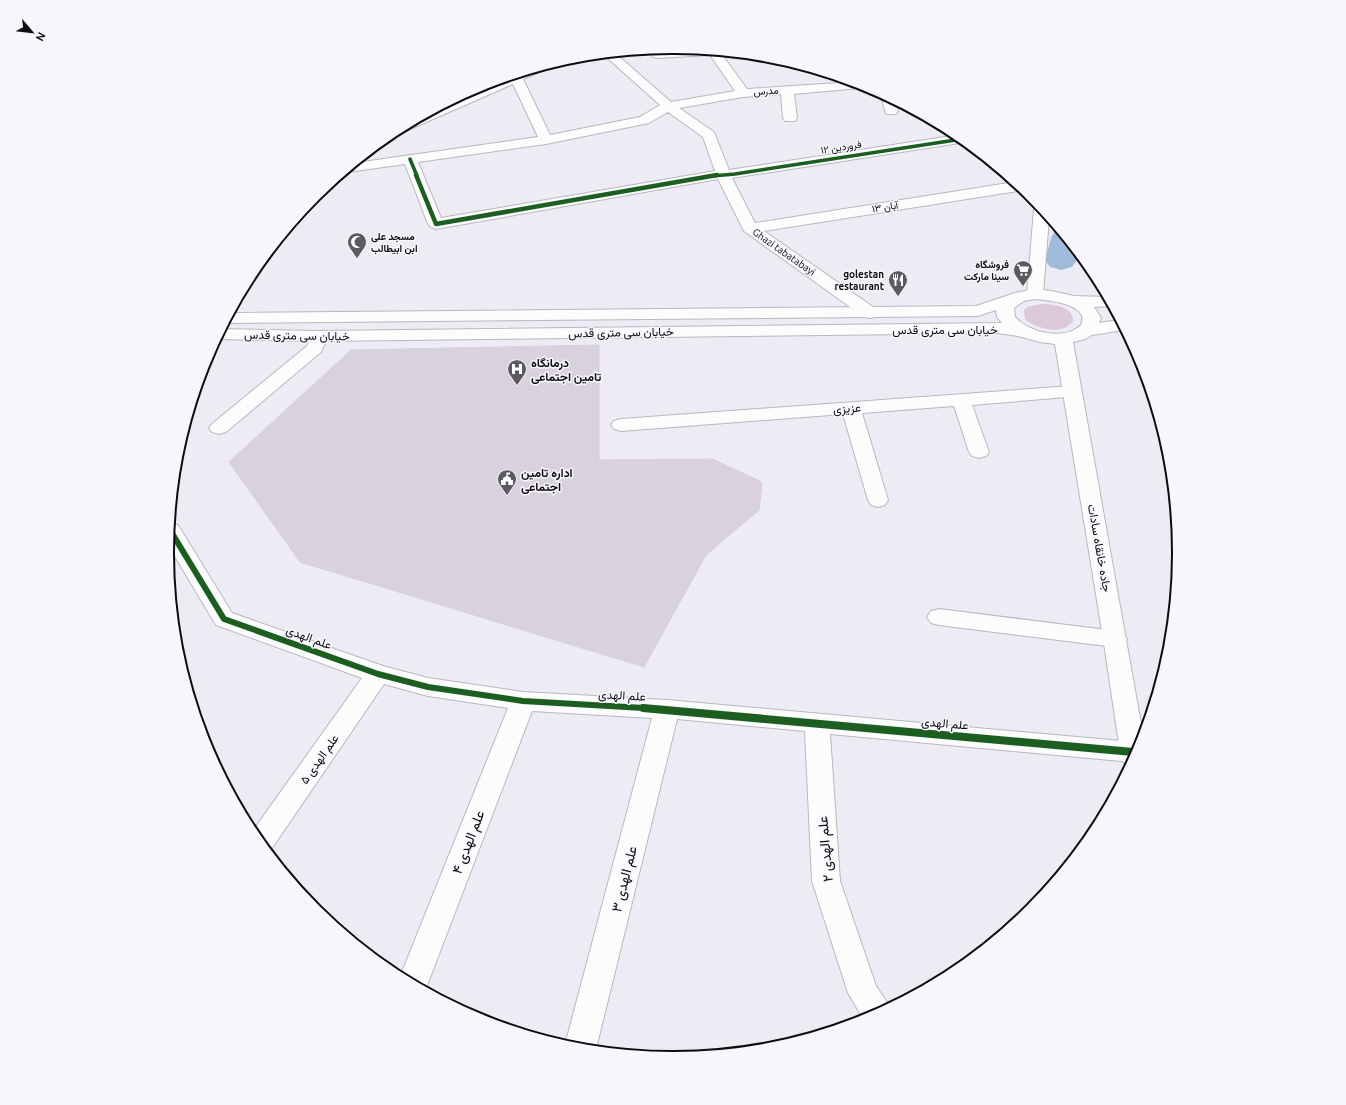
<svg xmlns="http://www.w3.org/2000/svg" width="1346" height="1105" viewBox="0 0 1346 1105" font-family="Ubuntu,Vazirmatn,sans-serif">
<style>
.green{fill:#dcc8d8}
.lines{fill:none;stroke-linecap:round;stroke-linejoin:round}
.river{fill:#9fbbd9;fill-rule:evenodd}
.building{fill:#d9d1de;stroke:#d4d2d8}
.minor-casing{stroke:#b9b7bf;stroke-width:2}
.major-casing{stroke:#b9b7bf;stroke-width:2}
.minor{fill:#fcfcfd;fill-rule:evenodd}
.major{fill:#fcfcfd;fill-rule:evenodd}
.cycleway-far3-casing{stroke:#f7f6fd;stroke-width:5}
.cycleway-far2-casing{stroke:#f7f6fd;stroke-width:6}
.cycleway-far1-casing{stroke:#f7f6fd;stroke-width:8}
.cycleway-casing{stroke:#f7f6fd;stroke-width:10}
.cycleway-far3{stroke:#1b5e20;stroke-width:3.5}
.cycleway-far2{stroke:#1b5e20;stroke-width:4.5}
.cycleway-far1{stroke:#1b5e20;stroke-width:6}
.cycleway{stroke:#1b5e20;stroke-width:8}
.labels{text-anchor:middle;dominant-baseline:central;stroke-width:3;stroke-linejoin:round;paint-order:stroke}
.far-street-label{font-size:10px;fill:#0d0c11;stroke:#f7f6fd}
.far-poi-label{font-size:10px;font-weight:bold;fill:#0d0c11;stroke:#f7f6fd;text-anchor:end}
.street-label{font-size:12px;fill:#0d0c11;stroke:#f7f6fd}
.poi-label{font-size:12px;font-weight:bold;fill:#0d0c11;stroke:#f7f6fd;text-anchor:start}
.near-street-label{font-size:14px;fill:#0d0c11;stroke:#f7f6fd}
.rim{fill:none;stroke:#0d0c11;stroke-width:2}
</style>
<rect width="100%" height="100%" fill="#edebf4"/>
<path class="green" d="M1041,304C1053,304 1073,306 1073,321C1062,336 1037,329 1025,319L1024,310L1027,307Z"/>
<g class="lines">
<path class="river" d="M1059,230L1078,253L1077,260L1072,267L1061,270L1050,267L1045,260L1051,238L1055,231Z"/>
</g>
<path class="building" d="M599,345V460L712,459L762,482L759,510L706,555L644,667L300,562L229,462L351,350Z"/>
<g class="lines">
<defs>
<path id="minor" d="M690,49L720,52L747,89L854,82L870,87L794,94L797,118L795,121H785L783,118L781,94L743,97L679,108L714,132L729,170L958,135L966,142L732,178L755,223L1015,182L1024,190L764,231L876,309L879,313L876,317L870,318L864,317L744,231L718,179L436,229L431,227L428,224L405,164L348,172L344,171L355,163L538,137L513,84L399,134H390L447,103L505,78L545,66L546,67L544,70L523,79L550,135L640,117L660,105L603,54L615,53L671,102L735,91L710,55L657,58L653,57L651,54L653,51L657,50ZM668,112L703,137L715,171L441,218L418,162L546,144L649,123Z
M882,94L895,101L898,111L896,114H886L881,96Z
M1039,205L1049,218L1043,294L1041,298L1035,299L1029,298L1027,294L1034,209Z
M319,331L325,332L328,336L321,352L226,432L219,434L212,432L209,428L212,424L307,346L313,332Z
M1072,386L1079,388L1081,392L1079,396L972,405L989,452L986,456L979,458L972,456L969,452L954,406L862,413L888,500L885,505L878,507L871,505L868,500L843,414L621,431L614,429L611,425L614,421L621,419Z
M170,523L178,525L232,613L383,666L428,678L523,692L667,700L1133,742L1140,744L1132,762L830,734L840,881L876,986L890,1007L864,1020L848,993L812,881L805,731L677,719L596,1049L595,1050L574,1048L565,1045L652,718L532,711L425,991L400,977L508,708L428,696L384,684L270,851L268,852L252,832L362,678L216,625L168,545Z
M939,609L1115,631L1123,633L1127,639L1123,645L1115,647L939,625L931,623L927,617L931,611Z"/>
<path id="major" d="M1035,289L1051,291L1074,296L1107,297L1112,306L1094,307L1101,318L1099,323L1119,320L1124,330L1092,335L1085,339L1073,342L1143,735L1140,746L1129,766L1125,764L1121,757L1103,637L1055,344L1040,342L1018,336L998,333L319,341L217,339L222,329L319,331L1002,323L997,317L996,310L978,316L225,323L231,313L976,306L1015,293ZM1035,299C1046,300 1078,303 1082,316C1083,319 1082,322 1081,325C1064,341 1029,333 1015,317L1014,308L1024,301Z"/>
</defs>
<use href="#minor" class="minor-casing"/>
<use href="#major" class="major-casing"/>
<use href="#minor" class="minor"/>
<use href="#major" class="major"/>
<defs>
<path id="cycleway-far3" d="M410,159L417,176
M712,176L735,174L962,139"/>
<path id="cycleway-far2" d="M416,175L436,224L717,175"/>
<path id="cycleway-far1" d="M170,530L224,619L378,674L428,687L523,701L661,709"/>
<path id="cycleway" d="M643,708L1133,752"/>
</defs>
<use href="#cycleway-far3" class="cycleway-far3-casing"/>
<use href="#cycleway-far2" class="cycleway-far2-casing"/>
<use href="#cycleway-far1" class="cycleway-far1-casing"/>
<use href="#cycleway" class="cycleway-casing"/>
<use href="#cycleway-far3" class="cycleway-far3"/>
<use href="#cycleway-far2" class="cycleway-far2"/>
<use href="#cycleway-far1" class="cycleway-far1"/>
<use href="#cycleway" class="cycleway"/>
</g>
<defs>
<symbol id="mosque-pin" viewBox="-11 -11 22 30"><path d="M0 17L-7.5 6A9.5 9.5 0 1 1 7.5 6Z" fill="#5b5a60" stroke="#f7f6fd"/><path d="M3.5-4.9A6 6 0 1 0 3.5 4.9A5 5 0 1 1 3.5-4.9Z" fill="#fff"/></symbol>
<symbol id="supermarket-pin" viewBox="-11 -11 22 30"><path d="M0 17L-7.5 6A9.5 9.5 0 1 1 7.5 6Z" fill="#5b5a60" stroke="#f7f6fd"/><path d="M-6-5.5h2.5l.6 2H6L4.5 2H-2.5L-4.4-4H-6ZM-1.5 3.2a1.3 1.3 0 1 0 .1 0ZM3 3.2a1.3 1.3 0 1 0 .1 0Z" fill="#fff"/></symbol>
<symbol id="restaurant-pin" viewBox="-11 -11 22 30"><path d="M0 17L-7.5 6A9.5 9.5 0 1 1 7.5 6Z" fill="#5b5a60" stroke="#f7f6fd"/><path d="M-5-6h1v4h1v-4h1v4h1v-4h1v5L-1.5 .5V6h-2V.5L-5-1ZM5-6V6H3V1.5H1.5Q1.5-4 5-6Z" fill="#fff"/></symbol>
<symbol id="hospital-pin" viewBox="-11 -11 22 30"><path d="M0 17L-7.5 6A9.5 9.5 0 1 1 7.5 6Z" fill="#5b5a60" stroke="#f7f6fd"/><path d="M-5-5h3v3.5h4V-5h3V5h-3V1.5h-4V5h-3Z" fill="#fff"/></symbol>
<symbol id="civic-pin" viewBox="-11 -11 22 30"><path d="M0 17L-7.5 6A9.5 9.5 0 1 1 7.5 6Z" fill="#5b5a60" stroke="#f7f6fd"/><path d="M-.6-6.5H3V-4.5H.6V-3L4-1V1h2V6H-6V1h2V-1L-.6-3ZM-1.2 2.5V6h2.4V2.5Z" fill="#fff"/></symbol>
</defs>
<g fill-rule="evenodd">
<use href="#mosque-pin" x="346" y="231" width="22" height="30"/>
<use href="#supermarket-pin" x="1012" y="259" width="22" height="30"/>
<use href="#restaurant-pin" x="887" y="269" width="22" height="30"/>
<use href="#hospital-pin" x="506" y="358" width="22" height="30"/>
<use href="#civic-pin" x="496" y="468" width="22" height="30"/>
</g>
<g class="labels">
<g class="far-street-label">
<text transform="translate(766 91) rotate(-4)">مدرس</text>
<text transform="translate(841 147) rotate(-9)">۱۲ فروردین</text>
<text transform="translate(885 207) rotate(-9)">۱۳ آبان</text>
<text transform="translate(784 252) rotate(35)">Ghazi tabatabayi</text>
</g>
<g class="far-poi-label">
<text x="371" y="236" text-anchor="start">مسجد علی<tspan x="371" dy="12">ابن ابیطالب</tspan></text>
<text x="1009" y="264">فروشگاه<tspan x="1009" dy="12">سینا مارکت</tspan></text>
<text x="884" y="274">golestan<tspan x="884" dy="12">restaurant</tspan></text>
</g>
<g class="street-label">
<text x="945" y="329">خیابان سی متری قدس</text>
<text transform="translate(621 332) rotate(-1)">خیابان سی متری قدس</text>
<text transform="translate(297 335) rotate(1)">خیابان سی متری قدس</text>
<text transform="translate(847 408) rotate(-4)">عزیزی</text>
<text transform="translate(1100 548) rotate(80)">جاده خانقاه سادات</text>
<text transform="translate(309 637) rotate(20)">علم الهدی</text>
<text transform="translate(622 695) rotate(3)">علم الهدی</text>
<text transform="translate(945 723) rotate(5)">علم الهدی</text>
<text transform="translate(319 759) rotate(-55)">علم الهدی ۵</text>
</g>
<g class="poi-label">
<text x="531" y="362">درمانگاه<tspan x="531" dy="14">تامین اجتماعی</tspan></text>
<text x="521" y="472">اداره تامین<tspan x="521" dy="14">اجتماعی</tspan></text>
</g>
<g class="near-street-label">
<text transform="translate(468 842) rotate(-69)">علم الهدی ۴</text>
<text transform="translate(825 849) rotate(-95)">علم الهدی ۲</text>
<text transform="translate(624 879) rotate(-76)">علم الهدی ۳</text>
</g>
</g>
<path d="M0 0H1346V1105H0ZM672 54H674A498 498 0 0 1 1172 552V553A498 498 0 0 1 674 1051H672A498 498 0 0 1 174 553V552A498 498 0 0 1 672 54Z" fill="#f7f6fd" fill-rule="evenodd"/>
<path class="rim" d="M672 54H674A498 498 0 0 1 1172 552V553A498 498 0 0 1 674 1051H672A498 498 0 0 1 174 553V552A498 498 0 0 1 672 54Z"/>
<g transform="translate(32 32) rotate(118)" stroke="#f7f6fd" stroke-width="3" paint-order="stroke">
<path d="M0-3L7 15L0 10L-7 15Z" fill="#0d0c11"/>
<text y="-6" font-size="11" font-weight="bold" text-anchor="middle" fill="#0d0c11">N</text>
</g>
</svg>
